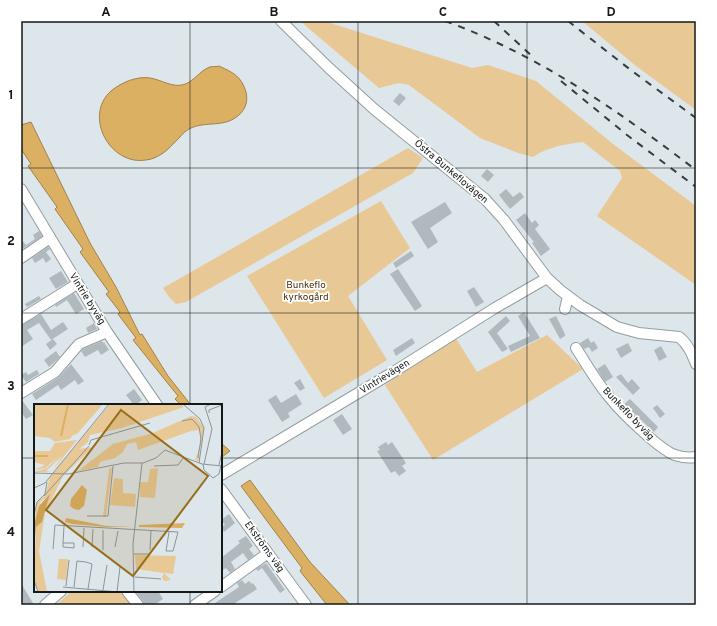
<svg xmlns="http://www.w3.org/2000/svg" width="717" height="626" viewBox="0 0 717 626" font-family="Overpass,sans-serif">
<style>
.green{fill:#e8c894}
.water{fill:#dcb063;stroke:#a0824d}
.building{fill:#b0b9be}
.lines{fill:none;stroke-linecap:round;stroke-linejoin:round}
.minor-casing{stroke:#949da1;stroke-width:12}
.minor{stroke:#fff;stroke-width:10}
.rail{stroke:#383d3f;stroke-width:2;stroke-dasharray:7 7;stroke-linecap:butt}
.grid{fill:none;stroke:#141819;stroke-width:1;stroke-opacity:0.55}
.labels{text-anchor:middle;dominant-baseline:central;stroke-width:3.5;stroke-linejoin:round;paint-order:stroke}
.street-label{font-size:10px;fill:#141819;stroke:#fff}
.park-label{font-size:10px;fill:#453311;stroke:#fff}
.inset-river{fill:none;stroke:#dcb063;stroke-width:2}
.inset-road{fill:none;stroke:#8d9497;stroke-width:1}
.view{fill:#966d18;fill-opacity:0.15;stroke:#966d18;stroke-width:2}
.inset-edge{fill:none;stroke:#141819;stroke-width:2}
.neatline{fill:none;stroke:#141819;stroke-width:1.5}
.grid-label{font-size:13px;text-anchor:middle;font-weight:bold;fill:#141819}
</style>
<rect width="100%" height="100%" fill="#dde6eb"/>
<path class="green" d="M300,21H324L472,68L488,65L536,81L613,144L696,206V285L597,216L622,178L620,171L583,142C566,144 547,147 533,157L518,153L480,138L409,85L399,83L379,88Z
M582,21H696V110L636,66Z
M408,148L423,158L413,173L186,302L176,304L169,297L163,288Z
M381,201L410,248L348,296L387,360L324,398L247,276Z
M547,335L583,369L433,460L385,385L455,337L477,372Z
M72,591H122L132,605H56Z"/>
<path class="water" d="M219,66C234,73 241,76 246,92C248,101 246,108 240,114C225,129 206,120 189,129C183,132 179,139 174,143C167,151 157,159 146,160C110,166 83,116 111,91C122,82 137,76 150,78C162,80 171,87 182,85C193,83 200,70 210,67C213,66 217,67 219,66Z
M31,122L90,243L116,287L140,335L142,334L168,376L191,405H181L175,399L178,396L133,340L136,338L118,314L120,312L106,294L109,292L80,252L83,249L55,209L57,207L28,166L31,164L21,149V125Z
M221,443L230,451L222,457L221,456Z
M250,480L310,562L350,605H327L300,571L302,568L241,486Z"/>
<path class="building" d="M400,93L406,98L399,106L393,101Z
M487,169L494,175L488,182L481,176Z
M506,189L513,197L520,192L524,197L510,209L499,195Z
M445,202L452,213L430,228L438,242L428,249L411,222Z
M525,213L532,223L535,220L539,225L535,229L550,249L541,256L532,243L534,242L516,220Z
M39,231L42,236L21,250V239L26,245L35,239L33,235Z
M48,247L50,249L46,252L51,259L46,263L43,258L35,263L32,258Z
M411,251L414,256L396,268L393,263Z
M398,269L422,306L415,311L390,274Z
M61,271L68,282L56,289L49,278Z
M474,287L484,302L476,307L467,291Z
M74,293L84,309L76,314L67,300L56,307L55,305Z
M39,296L41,299L27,307L25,304Z
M524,312L540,338L511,352L508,346L530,336L518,316Z
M41,314L51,330L63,322L68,329L51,340L39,323L27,330L33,339L21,347V325Z
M506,316L510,321L497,333L508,349L502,352L488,332Z
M556,316L565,334V336L560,339L549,319Z
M94,323L97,329L88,333L86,328Z
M412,338L415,343L396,356L393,350Z
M588,338L591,343L594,341L598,348L592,352L589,347L584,349L580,343Z
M53,339L57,344L50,350L46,344Z
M102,341L103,343L104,342L109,350L101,355L98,350L85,357L81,351L83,349Z
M628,343L632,351L621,358L616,349Z
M661,346L667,357L659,361L654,350Z
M56,351L60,357L49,367L44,360Z
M71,364L84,381L78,385L75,380L61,390L58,385L36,400L32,394L59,377Z
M605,364L613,377L605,382L597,369Z
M37,370L39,374L26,382L21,375L26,372L28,375Z
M621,374L628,383L632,379L640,388L633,395L616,377Z
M300,379L305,388L300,391L294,383Z
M134,389L142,400L135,405H134L126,395Z
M296,394L302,404L288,413L290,417L282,422L268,400L276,395L281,403Z
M21,399L33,415L26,419L21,412Z
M630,399L658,427L654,432L624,404Z
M657,405L665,414L660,418L653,408Z
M342,414L352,429L343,435L333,420Z
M386,442L388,445L392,442L406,463L402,466L406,471L399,476L395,471L391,473L377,451L380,450L378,447Z
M229,514L235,523L224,532L221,527L225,525L221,520Z
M246,536L253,546L249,549L254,555L248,560L243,553L231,562L235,569L230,573L226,568L221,571V558L240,543L238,541Z
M266,563L285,590L280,593L262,568L258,571L256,569Z
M242,580L245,584L249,581L252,584L253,583L257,589L232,605H212L239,587L237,583Z
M21,583L34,605H21V600L23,599L21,595Z
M135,591H158L163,599L154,605H144L143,601Z"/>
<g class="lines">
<defs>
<path id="minor" d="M281,21L329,68L374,109L485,199L504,220L547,278L560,290L580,305L617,327L639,333L679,337C688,344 692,354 696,364
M21,189L107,332L157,405
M21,258L50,238
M565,309L568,296
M21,319L77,284
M576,348C587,365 597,383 610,398C621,412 660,450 675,455C681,457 690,458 696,457
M21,393L55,372L79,344L107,332
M221,475L395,371L495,308L547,278
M221,489L306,605
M221,587L268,553
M127,591L138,605
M45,605L61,591
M195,605L215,591"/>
</defs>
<use href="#minor" class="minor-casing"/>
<use href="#minor" class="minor"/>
<path class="rail" d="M445,21C539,55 618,111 696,170
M494,21L535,59
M568,21L632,71L696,118
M561,81L627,135L696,187"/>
</g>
<path class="grid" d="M190,21V405M358,21V605M527,21V605M21,168H696M21,313H696M21,458H35M221,458H696M190,591V605"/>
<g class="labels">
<g class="street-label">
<text transform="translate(451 172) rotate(40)">Östra Bunkeflovägen</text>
<text transform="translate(87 299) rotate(58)">Vintrie byväg</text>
<text transform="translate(385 377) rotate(-32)">Vintrievägen</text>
<text transform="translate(628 414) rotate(46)">Bunkeflo byväg</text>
<text transform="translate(264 547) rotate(54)">Ekströms väg</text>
</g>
<g class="park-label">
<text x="306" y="285">Bunkeflo<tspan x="306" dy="12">kyrkogård</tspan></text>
</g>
</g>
<g transform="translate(34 404)">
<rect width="188" height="188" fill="#dde6eb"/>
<path d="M0,0H69L43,30L39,31L36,35L21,38L16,34L0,32ZM76,0H147L150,3L88,24L56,31L54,38L45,45L59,43L29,72L11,109L5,147L13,188H4L0,175L2,123L8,118L16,91L6,98L0,121L3,98L11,92L16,73ZM157,12L162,13L170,24L164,57L161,56L166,43V26L157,27L104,46L102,38L93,40L89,48L81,54L66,58L64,63L44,67L79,40L119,29ZM43,36L19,66L28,52L12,67L17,68H0L13,64L27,51L11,64L0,66L11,61L0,58V47H16L21,39ZM78,64L72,113H69L75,65ZM124,64L121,94L106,93V78H114L116,65ZM80,74L89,75V89L102,90L101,103L76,101ZM101,151L142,152L139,170L130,169L137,176L130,177L128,173L130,169L102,165ZM25,155H34L32,176L23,175Z" fill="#e8c894"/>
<path d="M16,90L8,118L2,123L0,145V121L5,102Z" fill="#cca053"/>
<path d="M48,81L53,86L50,102L45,106L40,105L36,102L37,95ZM32,114L73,122L99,123H73L38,120L31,118ZM151,119L148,124L105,123V121Z" fill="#dcb063"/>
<path class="inset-river" d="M27,32L34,0M0,52H14"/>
<path class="inset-road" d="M149,0L166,15L170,24L165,59M175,9V6L188,1M148,17L158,15L165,23L167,35L164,53L166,55M55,41L57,36L116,19M169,60L170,66L179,74L185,70L187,61M170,60L178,25L171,3L177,0M185,61L188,48M120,62L144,61L150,53M0,69L34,70L90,59H109L122,54L131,46L168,60L188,62M0,84L11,79L75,0M10,92L55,42M0,112L3,98L11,90L13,78M53,112H74L79,62M29,139H40V144L29,143V139L30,122M49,143L50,124M58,143L59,125M81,143L84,127M19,145L21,121L144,128L139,147H132L135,128M69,146V126M116,146L117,127M100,150H115M101,173L127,175M0,176L4,188M32,182L35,156M29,183L84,188M40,183L43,157L52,158L58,160L54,185M69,186L73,161M83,188L86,163M100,188L99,140L108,59"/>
<path class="view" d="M87,6L174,72L99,172L12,106Z"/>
<rect width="188" height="188" class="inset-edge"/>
</g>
<rect width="717" height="626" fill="none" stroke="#ffffff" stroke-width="44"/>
<rect x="22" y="22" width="673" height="582" class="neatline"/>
<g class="grid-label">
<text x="106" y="16">A</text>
<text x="274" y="16">B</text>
<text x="443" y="16">C</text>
<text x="611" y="16">D</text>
<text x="11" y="99">1</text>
<text x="11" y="245">2</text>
<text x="11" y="390">3</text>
<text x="11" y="536">4</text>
</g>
</svg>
